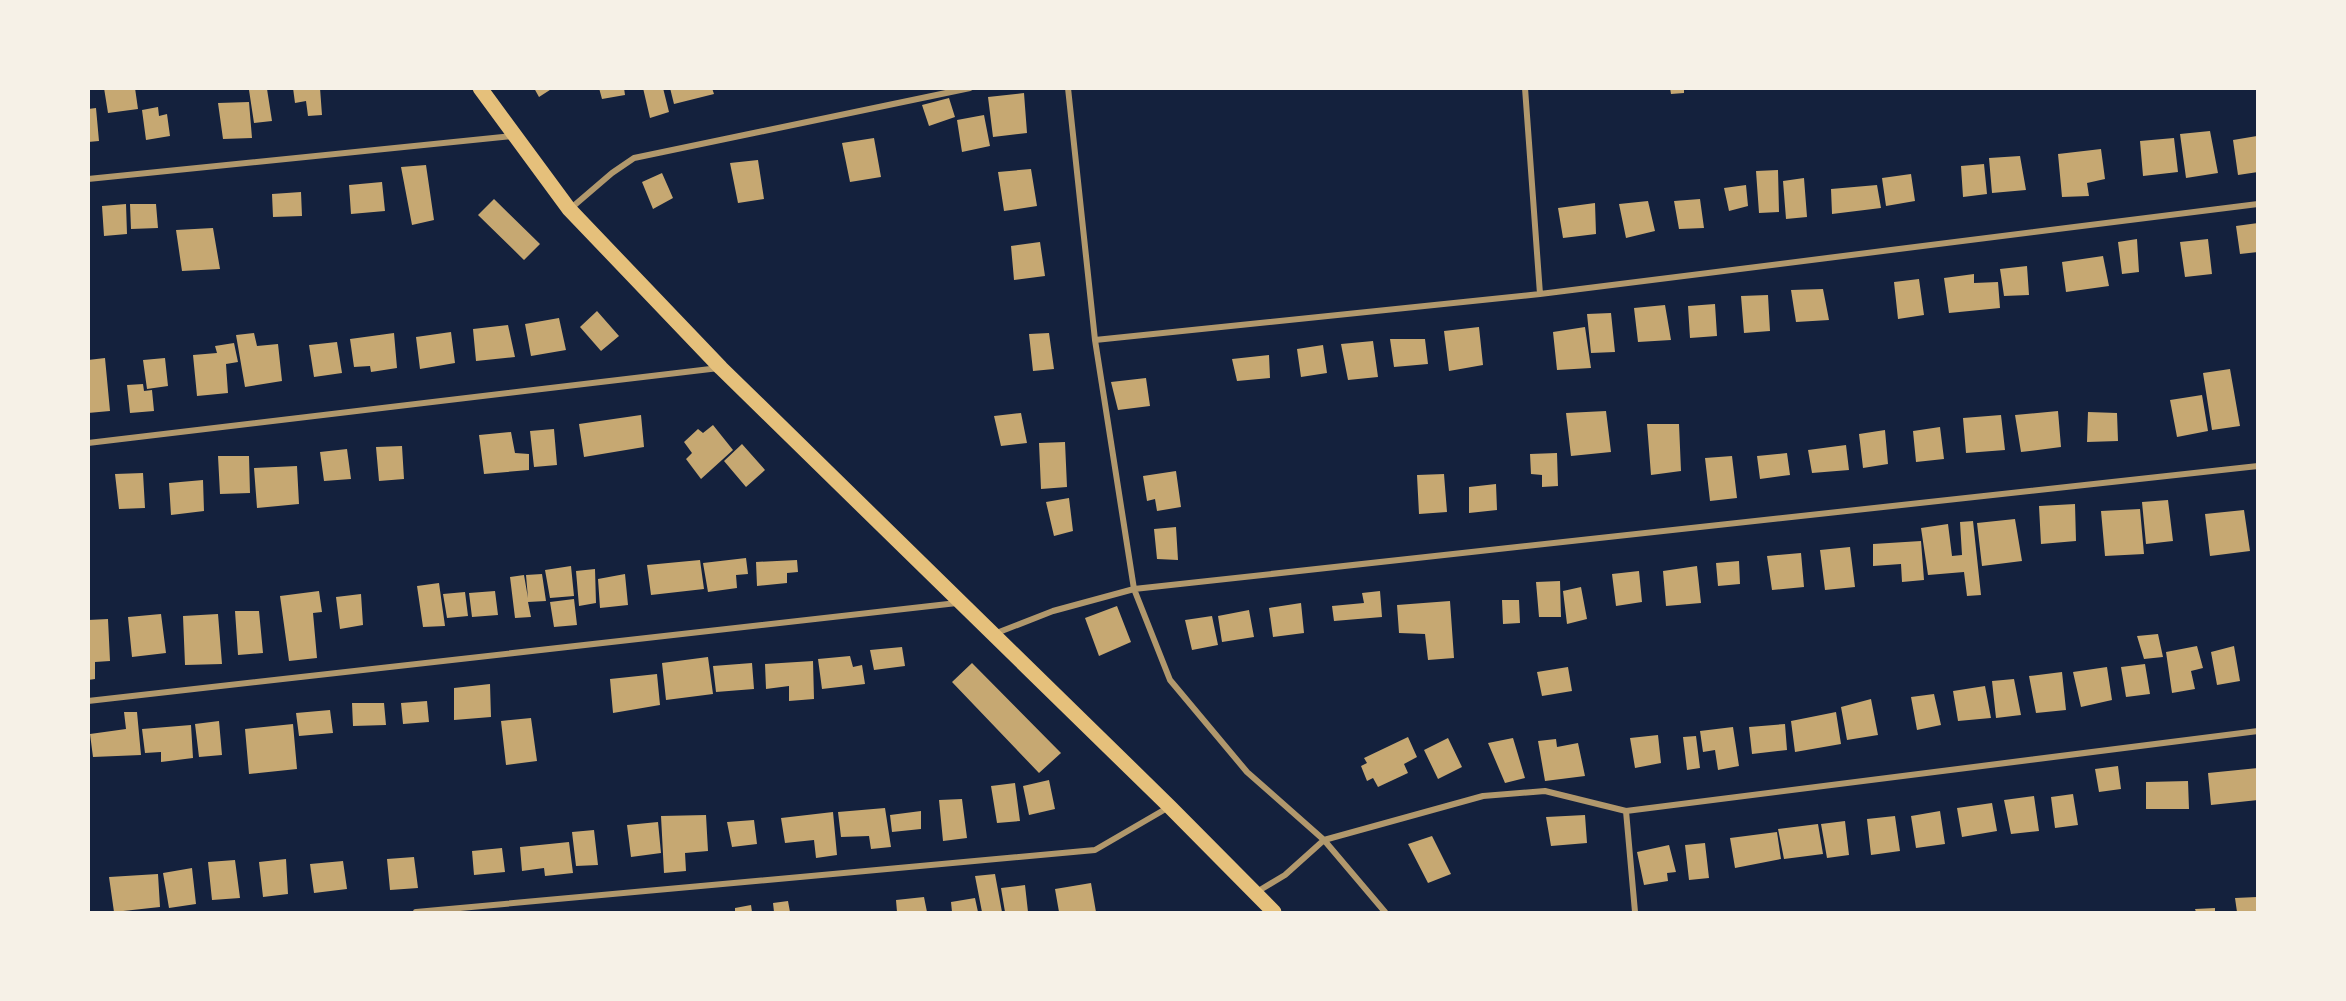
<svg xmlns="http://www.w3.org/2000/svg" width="2346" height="1001" viewBox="0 0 2346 1001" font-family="'DM Sans',sans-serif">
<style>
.building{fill:#c6a872}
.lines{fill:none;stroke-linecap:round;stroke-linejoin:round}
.minor{stroke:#b1986c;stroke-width:6}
.trunk{stroke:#e5c07b;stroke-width:15}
</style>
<rect width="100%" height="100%" fill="#14213d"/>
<path class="building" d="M104,88H135L138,109L108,113Z
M293,88H320L322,115L308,116L306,101L295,103Z
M534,88H553L539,97Z
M599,88H624L625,95L602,99Z
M643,88H663L669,112L650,118Z
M670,88H712L714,94L674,104Z
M1670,88H1684V93L1671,94Z
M267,89L272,121L254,123L249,90Z
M1024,93L1027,133L993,137L988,97Z
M949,98L955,117L929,126L922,105Z
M249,102L252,138L223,139L218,103Z
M158,107L159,116L167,114L170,136L146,140L142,110Z
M96,108L99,141L88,142V109Z
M984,115L990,146L962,152L957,120Z
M2210,131L2218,173L2186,178L2180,134Z
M2257,136L2258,172L2238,175L2233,140Z
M874,138L881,177L850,182L842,143Z
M2174,138L2178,172L2143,176L2140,141Z
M2101,149L2105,179L2087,183L2089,196L2062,197L2058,154Z
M2020,156L2026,190L1992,193L1989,158Z
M758,160L764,199L738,203L730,163Z
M1984,164L1987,194L1963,197L1961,166Z
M426,165L434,220L412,225L401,167Z
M1031,169L1037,206L1004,211L998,172Z
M1778,170L1779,212L1759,213L1756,171Z
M662,173L673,198L653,209L642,182Z
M1911,174L1915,201L1886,206L1882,178Z
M1804,178L1807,217L1786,219L1783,181Z
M382,182L385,211L351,214L349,185Z
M1746,185L1748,206L1729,211L1724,188Z
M1877,185L1881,208L1832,214L1831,189Z
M301,192L302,216L273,217L272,194Z
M494,199L540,244L524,260L478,215Z
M1700,199L1704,228L1679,229L1674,201Z
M1648,201L1655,231L1626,238L1619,204Z
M1595,203L1596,234L1563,238L1558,208Z
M126,204L127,234L104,236L102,206Z
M130,204H156L158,228L131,229Z
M2258,223V252L2240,254L2236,226Z
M213,228L220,269L182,271L176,230Z
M2137,239L2139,272L2122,274L2118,242Z
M2208,239L2212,274L2185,277L2180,242Z
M1040,242L1045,276L1014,280L1011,246Z
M2103,256L2109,286L2066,292L2062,262Z
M2027,266L2029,295L2004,296L2000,269Z
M1974,274V283L1998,282L2000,308L1949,313L1944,278Z
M1919,279L1924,315L1898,319L1894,282Z
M1823,289L1829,320L1796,322L1791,290Z
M1768,295L1770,331L1744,333L1741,296Z
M1715,304L1717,336L1690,338L1688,306Z
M1665,305L1671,340L1638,342L1634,308Z
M597,311L619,336L601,351L580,327Z
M1611,313L1615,352L1591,353L1587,314Z
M559,318L566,350L531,356L525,324Z
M508,325L515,357L476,361L473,329Z
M1479,327L1483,365L1449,371L1444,331Z
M1585,327L1591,368L1557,370L1553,332Z
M451,332L455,363L420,369L416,337Z
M254,333L257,346L278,344L282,381L245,387L236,335Z
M394,333L397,368L371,372L370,366L354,367L350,339Z
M1049,333L1054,369L1033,371L1029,334Z
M1390,339H1425L1428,364L1394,367Z
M1373,341L1378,377L1348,380L1341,344Z
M337,342L342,373L314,377L309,345Z
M234,343L238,362L226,364L228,393L197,396L193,355L217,353L215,346Z
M1323,345L1327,373L1301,377L1297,349Z
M1269,355L1270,378L1237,381L1232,359Z
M105,358L110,411L88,413V360Z
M165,358L168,386L147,389L143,360Z
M2230,369L2240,426L2212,430L2203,373Z
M1146,378L1150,406L1118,410L1111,382Z
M143,384L144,391L152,390L154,411L130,413L127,385Z
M2202,395L2208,431L2177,437L2170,400Z
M1606,411L1611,452L1571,456L1566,413Z
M2058,411L2061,447L2021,452L2015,415Z
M2088,412L2117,413L2118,441L2087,442Z
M1021,413L1027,443L1001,446L994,416Z
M641,415L644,447L584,457L579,424Z
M2001,415L2005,450L1966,453L1963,418Z
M1647,424H1679L1681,471L1651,475Z
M713,425L733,450L701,479L686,459L692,453L684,442L698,429L703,433Z
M1940,427L1944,459L1916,462L1913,431Z
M554,429L557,465L534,467L530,431Z
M1885,430L1888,464L1863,468L1859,434Z
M511,432L515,453L529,454V470L484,474L479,435Z
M1065,442L1067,487L1041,489L1039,443Z
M742,444L765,470L746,487L724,461Z
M1846,445L1849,470L1812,473L1808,450Z
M402,446L404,479L379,481L376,447Z
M347,449L351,479L324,481L320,452Z
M1557,453L1558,486L1542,487V475L1531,474L1530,454Z
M1787,453L1790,475L1760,479L1757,456Z
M218,456H249L250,493L220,494Z
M1732,456L1737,498L1710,501L1705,458Z
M297,466L299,504L257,508L254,468Z
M1176,471L1181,507L1157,511L1155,499L1147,501L1143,476Z
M143,473L145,508L119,509L115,474Z
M1444,474L1447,512L1419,514L1417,475Z
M203,480L204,511L171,515L169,483Z
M1496,484L1497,510L1469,513V487Z
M1069,498L1073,531L1054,536L1046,502Z
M2168,500L2173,541L2146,544L2142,502Z
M2075,504L2076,541L2041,544L2039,506Z
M2140,509L2144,554L2105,556L2101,511Z
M2244,510L2250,551L2210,556L2205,514Z
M2015,519L2022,561L1982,566L1977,523Z
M1973,521L1981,595L1967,596L1964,572L1928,575L1921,528L1948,524L1952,556L1962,555L1960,522Z
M1176,527L1178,560L1157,559L1154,529Z
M1921,541L1924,580L1902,582L1901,564L1873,566V544Z
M1850,547L1855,587L1825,590L1820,550Z
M1801,553L1804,587L1772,590L1767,556Z
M746,558L748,574L736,575L737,588L708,592L703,563Z
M700,560L704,589L651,595L647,565Z
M797,560L798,572L787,573V583L757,586L756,562Z
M1739,561L1740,584L1718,586L1716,563Z
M571,566L574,596L550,598L545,570Z
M1697,566L1701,603L1666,606L1663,571Z
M595,569L596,603L579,606L576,571Z
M1639,571L1642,602L1616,606L1612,574Z
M542,574L546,601L528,602L531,617L515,618L510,577L524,575L528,598L526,575Z
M625,574L628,605L600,608L598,579Z
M1560,581L1561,617H1539L1536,582Z
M439,583L445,626L423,627L417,586Z
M1581,587L1587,619L1567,624L1563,591Z
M319,591L322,612L313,613L317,658L289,661L280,596Z
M495,591L498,615L472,617L469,593Z
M1380,591L1382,617L1334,621L1332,606L1364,603L1362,593Z
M465,592L468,616L447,618L443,594Z
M361,594L363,625L340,629L336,597Z
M574,599L577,625L554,627L550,602Z
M1502,600H1519L1520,623L1503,624Z
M1450,601L1454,658L1428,660L1425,634L1399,633L1397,605Z
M1301,603L1304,633L1273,637L1269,608Z
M1117,606L1131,642L1099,656L1085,618Z
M1249,610L1254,637L1222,642L1218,616Z
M235,611H259L263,653L238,655Z
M161,614L166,653L132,657L128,617Z
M218,614L222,664L185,665L183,616Z
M1212,616L1218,645L1192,650L1185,620Z
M108,619L110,661L95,662V679L88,680V620Z
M2158,634L2163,657L2144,659L2137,636Z
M2197,646L2203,668L2191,671L2195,689L2172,693L2166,652Z
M2234,646L2240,681L2217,685L2211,652Z
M902,647L905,666L874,670L870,650Z
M850,656L853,667L862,665L865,684L822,689L818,659Z
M708,657L713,694L666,700L662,663Z
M813,661L814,699L789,701V686L766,689L765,664Z
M752,663L754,689L716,692L713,666Z
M972,663L1061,753L1039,773L952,682Z
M2145,664L2150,694L2126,697L2121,667Z
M1568,667L1572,691L1542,696L1537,672Z
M2107,667L2112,700L2081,707L2073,672Z
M2062,672L2066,710L2036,713L2029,676Z
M657,674L660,705L613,713L610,679Z
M2014,679L2021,715L1996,718L1992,681Z
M490,684L491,717L454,720V688Z
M1985,686L1991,718L1958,721L1953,691Z
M1934,694L1941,725L1917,730L1911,697Z
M1871,699L1878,735L1847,740L1841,707Z
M427,701L429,722L403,724L401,703Z
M352,703H384L386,725L353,726Z
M330,710L333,733L299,736L296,713Z
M124,712H137L141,755L93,757L90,734L126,729Z
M1836,712L1841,744L1795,752L1791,721Z
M531,718L537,761L506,765L501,721Z
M219,721L222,755L199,757L195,724Z
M293,724L297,769L249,774L245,729Z
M1785,724L1787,750L1752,754L1749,727Z
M191,725L193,758L161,762V752L145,753L142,729Z
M1733,727L1739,766L1718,770L1715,750L1703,752L1700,731Z
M1658,735L1661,763L1635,768L1630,738Z
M1696,736L1700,768L1687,770L1683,737Z
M1408,737L1417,757L1404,764L1408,773L1378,787L1373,778L1367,781L1361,766L1367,763L1364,758Z
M1448,738L1462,767L1438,779L1424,750Z
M1513,738L1525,778L1505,783L1488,743Z
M1556,739L1557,747L1578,743L1585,776L1545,781L1538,741Z
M2118,766L2121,789L2099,792L2095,769Z
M2258,768V800L2211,805L2208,773Z
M1049,780L1055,809L1029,815L1023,786Z
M2188,781L2189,809H2146V782Z
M1015,783L1020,821L997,823L991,786Z
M2073,794L2078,825L2055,828L2051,797Z
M2034,796L2039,831L2011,834L2004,800Z
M962,799L967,838L943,841L939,800Z
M1992,803L1997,831L1962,837L1957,808Z
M885,808L891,847L871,849L869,836L841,837L838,812Z
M921,811V829L892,832L890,815Z
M1940,811L1945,844L1916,848L1911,816Z
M833,812L837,855L816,858L814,840L785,843L781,818Z
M706,815L708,851L685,853L686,871L664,873L661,816Z
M1585,815L1587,843L1551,846L1546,817Z
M1895,816L1900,851L1871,855L1867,819Z
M754,820L757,844L732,847L727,822Z
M1845,821L1849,855L1827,858L1821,824Z
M658,822L661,853L631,857L627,825Z
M1818,824L1823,854L1784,859L1778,829Z
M594,830L598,865L576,866L572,832Z
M1777,832L1781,859L1735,868L1730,838Z
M1432,836L1451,874L1428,883L1408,844Z
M569,842L573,873L545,876L544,868L522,871L520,847Z
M1705,843L1709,878L1689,880L1685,845Z
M1669,845L1676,872L1667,873L1668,881L1644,885L1637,852Z
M502,848L505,872L474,875L472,851Z
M414,857L418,888L390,890L387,859Z
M286,859L288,894L263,897L259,862Z
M235,860L240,898L212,900L208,862Z
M343,861L347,889L314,893L310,864Z
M192,868L196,904L169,908L163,873Z
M158,874L160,907L114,912L109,877Z
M995,874L1002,912H982L975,876Z
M1091,883L1096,912H1059L1055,889Z
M1025,885L1028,912H1005L1001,888Z
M924,897L927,912H897L896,900Z
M2257,897L2258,912H2237L2235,898Z
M975,898L978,912H952L951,902Z
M788,901L790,912H774L773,903Z
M751,905L752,912H735V908Z
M2215,908V912H2196L2195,909Z"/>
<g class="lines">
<path class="minor" d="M1068,88L1095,340L1134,589L1170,680L1247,772L1324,840L1385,912
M1525,88L1540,294
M88,179L512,136
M570,209L612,173L634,158L970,88
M1095,340L1540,294L2258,204
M88,443L719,368
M994,634L1053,611L1134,589L2258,466
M88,701L957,603
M1626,811L1635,912
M1255,893L1285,875L1324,840L1483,796L1545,791L1626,811L2258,731
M416,912L1095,850L1169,807"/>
<path class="trunk" d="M480,88L569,209L721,368L1170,807L1274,912"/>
</g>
<rect width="2346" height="1001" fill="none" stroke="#f6f1e7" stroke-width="180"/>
</svg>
